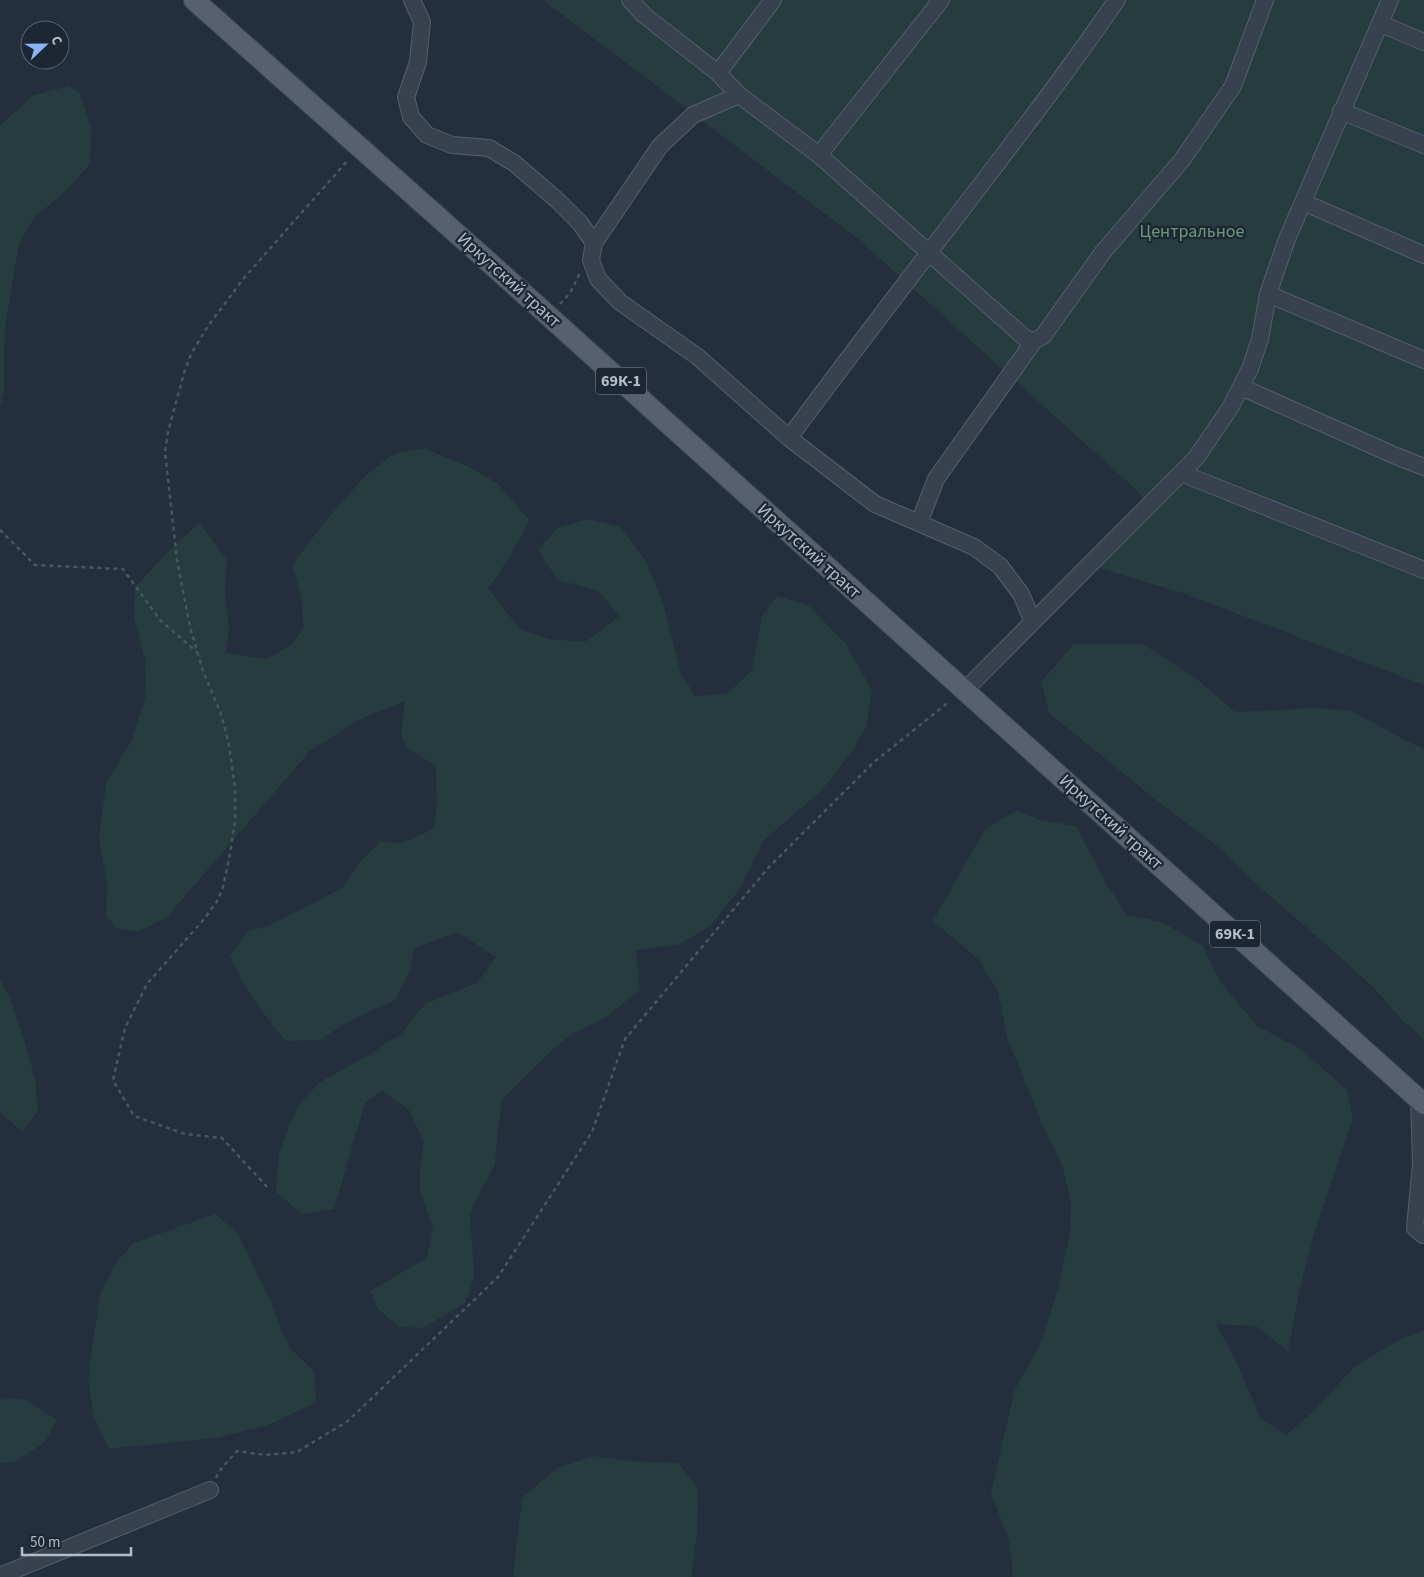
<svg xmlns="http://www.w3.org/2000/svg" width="1424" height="1577" viewBox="0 0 1424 1577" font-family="'Source Sans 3',sans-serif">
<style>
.green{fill:#263c3f}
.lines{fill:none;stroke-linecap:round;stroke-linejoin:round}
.minor-casing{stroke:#565f6c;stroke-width:18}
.major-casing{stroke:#414a57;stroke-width:22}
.path{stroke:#44595c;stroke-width:2.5;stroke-dasharray:4 4;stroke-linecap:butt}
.minor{stroke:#38414e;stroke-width:16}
.major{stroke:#56606e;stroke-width:20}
.labels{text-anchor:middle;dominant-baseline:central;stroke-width:4.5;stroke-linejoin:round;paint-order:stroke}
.shield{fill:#1d2633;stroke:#878f9c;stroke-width:1}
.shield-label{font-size:16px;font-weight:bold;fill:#b4bcc9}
.park-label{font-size:18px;fill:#6b9a76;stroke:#1d2633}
.street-label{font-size:18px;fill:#b4bcc9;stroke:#1d2633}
</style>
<rect width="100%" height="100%" fill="#242f3e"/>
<path class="green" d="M543,0H1424V685L1183,593L1089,565L1147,502L1131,485L857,238Z
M68,86L80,93L91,128L90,164L61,196L35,216L19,244L6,321L4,354V393L0,407V126L32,96Z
M424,448L469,467L497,483L529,520C518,545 504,566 488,588L520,629L552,640L587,641L619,616L599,591L558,580L538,551L558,527L589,519L620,527L646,561L664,607L681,673L695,696L728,693L752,670L762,616L777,596L809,606L845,643L872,690L866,728L850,754L821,791L763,841L738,891L710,926L678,945L636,950L640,990L603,1019L574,1033L553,1049L502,1099L497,1137L495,1164L470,1213L474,1276L466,1302L423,1328L399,1327L378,1309L370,1291L427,1258L433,1228L420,1191V1169L424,1142L409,1110L382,1091L365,1103L334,1209L302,1214L276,1192L279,1155L290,1124L301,1102L320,1082L364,1058L401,1034L425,1004L477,983L496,957L457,932L414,949L409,972L395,1000L349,1021L320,1040L286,1041C265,1017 242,985 230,955L248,932L277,922L342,888L360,862L380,842L403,843L433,829L437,806L436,766L406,747L401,734L405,701L358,720L310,751L166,918L138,932L116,928L106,915L107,882L99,839L106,783L131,742L146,695L145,660L134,618L135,587L170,550L199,523L227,560L225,593L229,626L226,653L267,659L292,644L304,628L301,595L292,565L327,519L365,476L395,453Z
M1074,644H1143L1198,680L1235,712L1314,708L1349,710L1409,742L1424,749V1039L1403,1021L1375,989L1330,948L1254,882L1223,851L1156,800L1049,713L1041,682Z
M1017,810L1039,820L1076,826L1104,880L1127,915L1162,922L1203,946L1219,980L1257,1026L1301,1049L1347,1090L1353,1119L1316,1227L1300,1287L1288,1351L1256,1326L1216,1324L1239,1367L1260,1418L1286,1435L1314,1411L1354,1367L1399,1340L1424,1331V1577H1013L1009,1541L991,1492L1015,1389L1042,1341L1058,1288L1070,1233L1071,1202L1062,1165L1045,1131L1007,1037L998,991L978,959L933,921L985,829Z
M0,978L12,1004L24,1040L35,1079L38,1111L22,1131L0,1113Z
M216,1214L238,1234L269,1297L285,1339L293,1351L314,1371L316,1402L268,1425L217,1438L109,1449L93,1415L88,1377L100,1294L115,1264L133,1243Z
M13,1398L26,1400L57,1420L45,1442L15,1462L0,1464V1400Z
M595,1456L629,1461L679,1463L698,1489L697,1536L691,1577H513L522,1498L557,1468Z"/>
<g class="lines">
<defs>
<path id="minor" d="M412,0L422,22L418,62L406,97L411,117L427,135L452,145L489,148L514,163L557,200L580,223L594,243
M630,0L644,15L718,73L739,95L819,155L1025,338L1034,341
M1381,24L1424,42
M718,73L773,0
M739,95L693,115L660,146L594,243L591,260L598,279L620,302L698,357L789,438L875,504L974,547L1000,566L1021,594L1033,622
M1341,111L1424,145
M819,155L941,0
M1303,202L1424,255
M1268,294L1424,360
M1241,387L1396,456L1424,467
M789,438C872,325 958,216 1042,104C1068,70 1092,35 1117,0
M1181,473L1424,570
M919,523L936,479L1034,341L1043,336L1103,252L1182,160L1233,86L1265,0
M964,691L1196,458L1230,408L1250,369L1260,339L1268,294L1287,239L1390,0
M1419,1099L1421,1164L1415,1228L1423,1235
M0,1576L210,1490"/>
<path id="major" d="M194,0L482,256L1424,1104"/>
</defs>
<use href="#minor" class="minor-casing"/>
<use href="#major" class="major-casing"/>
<path class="path" d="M560,304L570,293L580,273
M0,530L35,565L123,569L160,620L198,653
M267,1187L222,1138L185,1134L134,1116L113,1080L125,1028L147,984L205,918L218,900L223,887L229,859L235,821V788L229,745L221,714L203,671L190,627L177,560L165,452L168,432L184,373L191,354L208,326L244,278L349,159
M216,1478L221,1469L237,1451L265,1455L297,1452L348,1421L498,1277L592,1132L625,1039L769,867L874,762L950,701"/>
<use href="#minor" class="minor"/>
<use href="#major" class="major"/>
</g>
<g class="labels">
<g class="shield">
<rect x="596" y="367.5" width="50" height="27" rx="4"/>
<rect x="1210" y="920.5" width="50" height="27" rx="4"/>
</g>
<g class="shield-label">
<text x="621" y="381">69К-1</text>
<text x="1235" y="934">69К-1</text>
</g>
<g class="park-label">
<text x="1192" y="231">Центральное</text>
</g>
<g class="street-label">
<text transform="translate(509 280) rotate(42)">Иркутский тракт</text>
<text transform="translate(809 551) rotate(42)">Иркутский тракт</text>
<text transform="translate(1111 822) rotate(42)">Иркутский тракт</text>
</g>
</g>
<g transform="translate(45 45) rotate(68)"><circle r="24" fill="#1d2633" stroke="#59626f"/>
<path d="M0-4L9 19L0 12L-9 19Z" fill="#8ab4f8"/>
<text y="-8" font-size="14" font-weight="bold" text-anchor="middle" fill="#b4bcc9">С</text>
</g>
<path d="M22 1547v8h109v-8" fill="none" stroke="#b4bcc9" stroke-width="2.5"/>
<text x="30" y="1547" font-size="15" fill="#b4bcc9" stroke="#1d2633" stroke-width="4" paint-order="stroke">50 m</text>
</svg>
